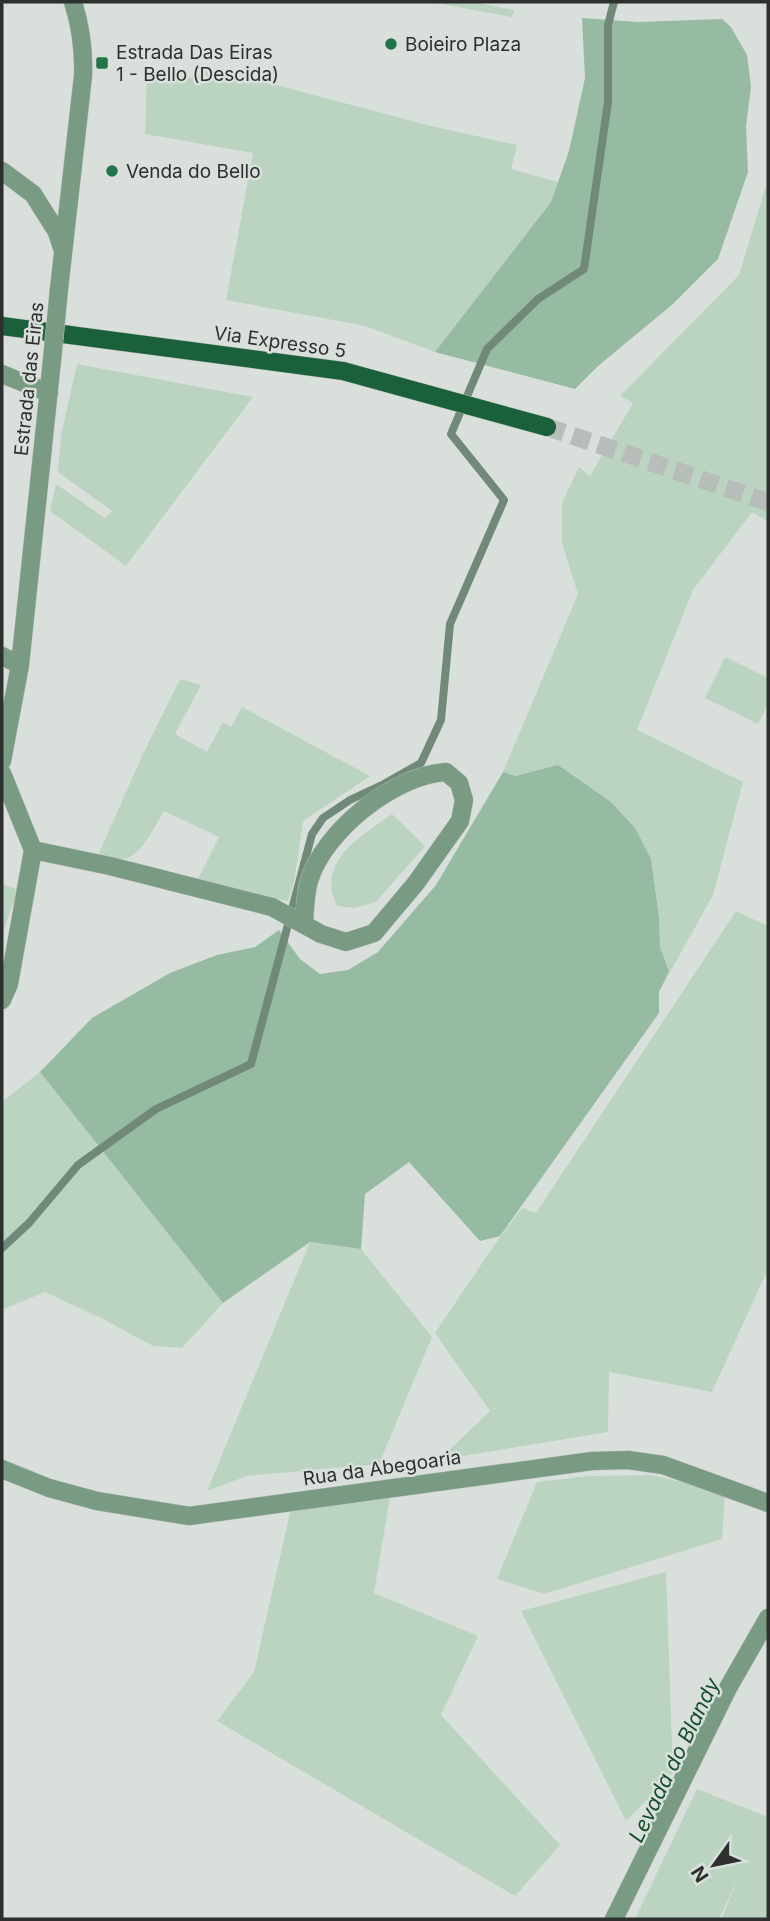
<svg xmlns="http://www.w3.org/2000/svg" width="770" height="1921" viewBox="0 0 770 1921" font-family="Inter,sans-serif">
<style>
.green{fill:#bbd4c2}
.forest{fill:#97baa2}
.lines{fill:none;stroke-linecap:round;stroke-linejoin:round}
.stream{stroke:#708978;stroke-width:8}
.major-tunnel{stroke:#b7bdb8;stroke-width:18;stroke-dasharray:18 9;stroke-linecap:butt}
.minor-casing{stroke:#b7bdb8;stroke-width:19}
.major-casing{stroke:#b7bdb8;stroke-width:19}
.minor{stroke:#799b84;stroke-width:18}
.major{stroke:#1a613b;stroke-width:18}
.minor-bridge-casing{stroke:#b7bdb8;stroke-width:19;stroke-linecap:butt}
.minor-bridge{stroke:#799b84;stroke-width:18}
.poi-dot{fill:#217548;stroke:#d9e0db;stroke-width:2.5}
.labels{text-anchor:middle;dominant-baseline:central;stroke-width:5;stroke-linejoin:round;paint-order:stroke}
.poi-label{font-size:19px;fill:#2d302e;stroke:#d9e0db;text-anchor:start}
.street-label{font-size:19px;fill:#2d302e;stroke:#d9e0db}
.water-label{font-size:21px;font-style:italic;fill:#144e2f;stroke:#d9e0db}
</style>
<rect width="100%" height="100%" fill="#d9e0db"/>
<path class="green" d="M431,2H473L514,10L512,17Z
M197,64L427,125L517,145L511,169L558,182L551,202L435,352L365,326L226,300L253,153L145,134L147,69L192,78Z
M768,179V522L752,512L693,590L637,730L743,782L713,895L659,992L669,971L660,947L659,917L651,859L558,766L514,776L503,772L578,594L562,543V503L579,467L590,476L633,403L620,396L739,275Z
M77,364L253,397L126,566L50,511L56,484L105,518L112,511L58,472L61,436Z
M725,657L768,678V704L758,724L705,698Z
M180,679L201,685L175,734L207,752L223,722L231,727L242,707L370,776L303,821L294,882L288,901L195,885L219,837L164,811C147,838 136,874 99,853L142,756Z
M392,814L425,846L376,902L355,908L337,906C315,861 361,837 392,814Z
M2,884L18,890L2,934Z
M736,911L768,926V1269L712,1392L609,1372L608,1432L439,1460L490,1411L435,1333L495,1244L522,1208L536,1213Z
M40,1072L223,1303L182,1348L153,1346L103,1319L45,1292L2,1310V1102Z
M310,1242L361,1249L432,1337L379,1464L247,1476L207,1491Z
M650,1475L725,1491L722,1539L544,1594L497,1579L537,1482L588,1476Z
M390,1497L374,1593L478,1636L441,1715L560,1845L515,1896L217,1721L254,1672L292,1504Z
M666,1572L673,1773L626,1821L521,1611Z
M697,1789L768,1817V1919H721L739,1877L719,1919H635Z"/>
<path class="forest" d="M582,18L638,22L722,19L731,27L747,55L751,87L746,126L748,172L718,259L673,304L598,366L575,389L435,352L551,202L569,151L585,78Z
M558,765L611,802L635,828L651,859L659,917L660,947L669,971L659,992V1013L500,1236L480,1241L409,1162L365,1194L361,1249L310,1242L223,1303L40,1072L92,1018L170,973L217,955L255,947L279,930L300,959L320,974L348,970L378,952L436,885L503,772L515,776Z"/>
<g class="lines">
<path class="stream" d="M2,1248L29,1223L78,1165L156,1109L251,1064L312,834L323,818L350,800L384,784L421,763L441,720L450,624L504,500L451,434L487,349L538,299L584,269L608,102V25L614,2"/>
<path class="major-tunnel" d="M547,427L768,502"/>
<defs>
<path id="minor" d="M2,171L33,194L57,232L62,248
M59,289L83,76C84,50 81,27 73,2
M2,374L49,393
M2,656L20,665
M2,761L20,665L52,360
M2,773L33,850L9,984L2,1000
M33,850L110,866L272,907L321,934L346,942L374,933L416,883L460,821L464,800L459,783L446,772C394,775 324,831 309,881C305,895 305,910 304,924
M2,1469L49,1488L97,1501L189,1516L592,1461L628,1460L663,1465L768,1503
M614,1919L728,1688L768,1618"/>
<path id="major" d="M2,326L343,371L547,427"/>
</defs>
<use href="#minor" class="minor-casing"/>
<use href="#major" class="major-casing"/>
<use href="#minor" class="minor"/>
<use href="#major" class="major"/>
<defs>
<path id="minor-bridge" d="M52,360L59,289"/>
</defs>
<use href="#minor-bridge" class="minor-bridge-casing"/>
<use href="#minor-bridge" class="minor-bridge"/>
</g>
<g class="poi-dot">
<circle cx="391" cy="44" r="7"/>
<rect x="95" y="56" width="14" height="14" rx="3.5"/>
<circle cx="112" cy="171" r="7"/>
</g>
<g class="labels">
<g class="poi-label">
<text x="405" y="44">Boieiro Plaza</text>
<text x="116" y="52">Estrada Das Eiras<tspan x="116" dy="22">1 - Bello (Descida)</tspan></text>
<text x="126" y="171">Venda do Bello</text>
</g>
<g class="street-label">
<text transform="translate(280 342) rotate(8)">Via Expresso 5</text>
<text transform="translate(29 379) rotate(-84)">Estrada das Eiras</text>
<text transform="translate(382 1468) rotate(-8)">Rua da Abegoaria</text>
</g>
<g class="water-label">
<text transform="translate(674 1760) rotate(-64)">Levada do Blandy</text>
</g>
</g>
<rect width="770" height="1921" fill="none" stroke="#2d302e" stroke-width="7"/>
<g transform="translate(714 1865) rotate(237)" stroke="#d9e0db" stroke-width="5" paint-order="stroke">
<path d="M0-5L12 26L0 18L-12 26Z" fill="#2d302e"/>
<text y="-10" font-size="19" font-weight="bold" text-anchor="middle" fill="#2d302e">N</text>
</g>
</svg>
